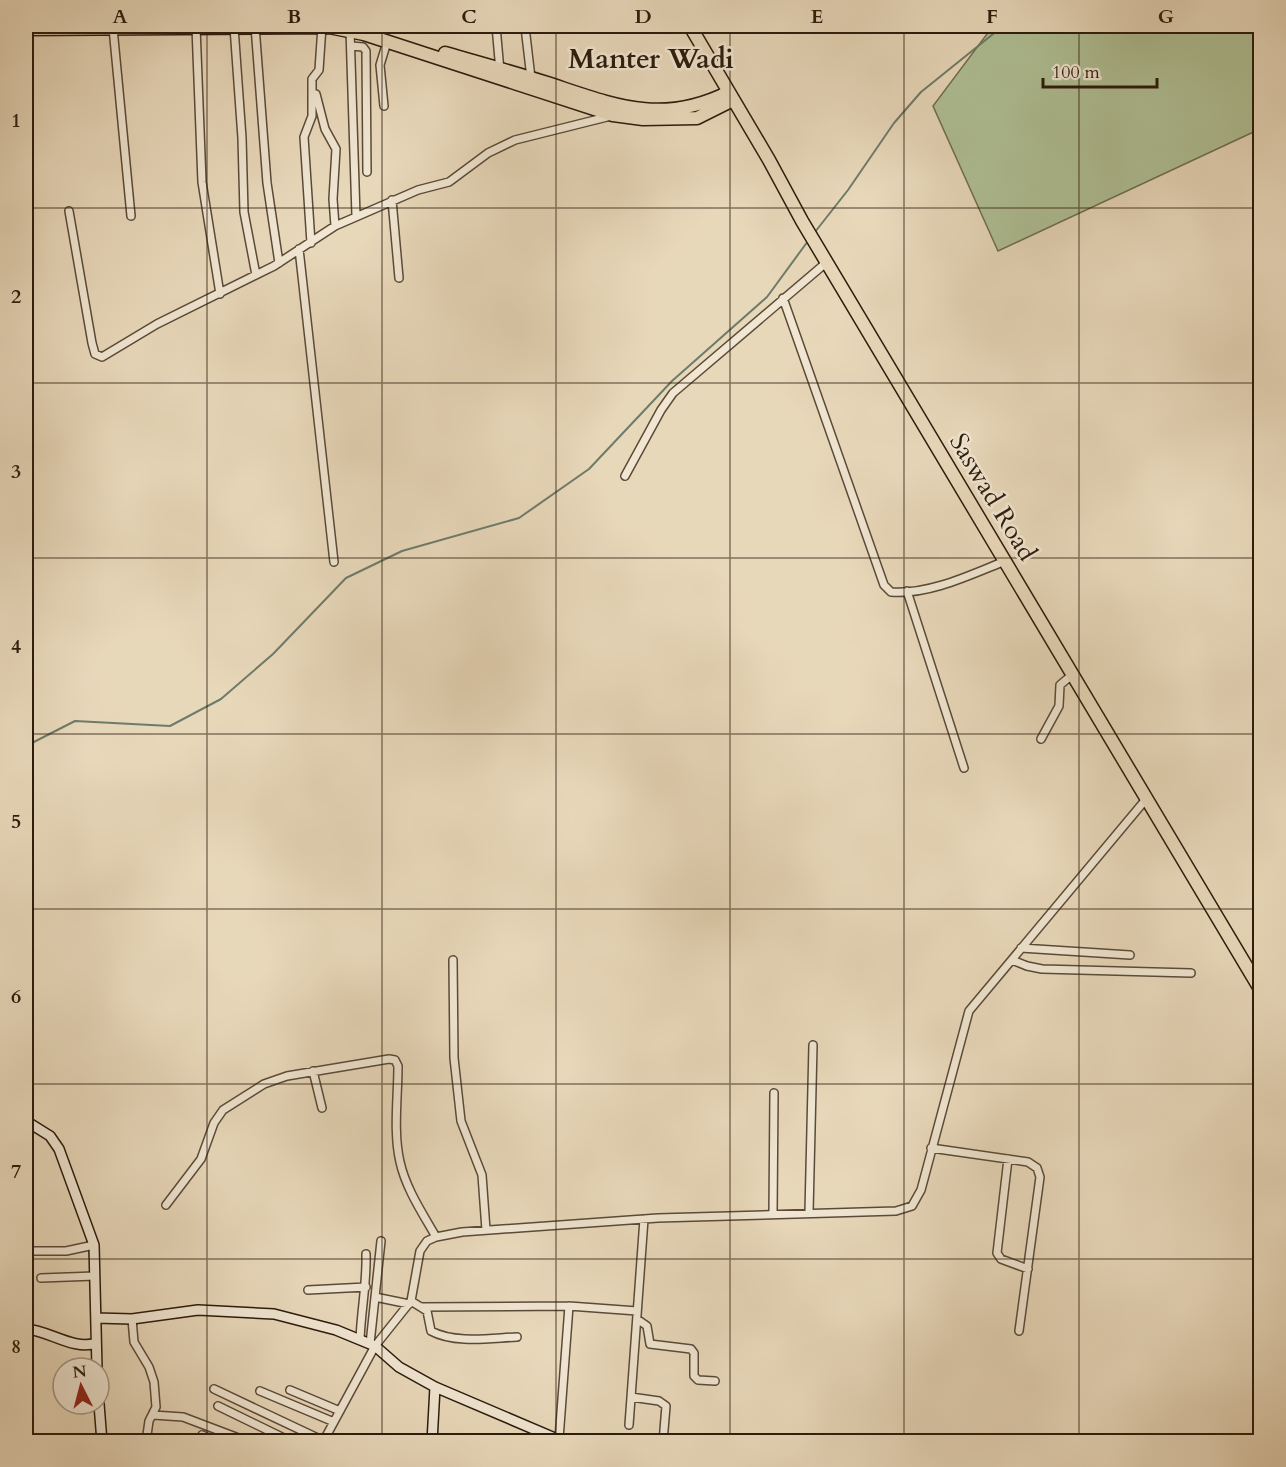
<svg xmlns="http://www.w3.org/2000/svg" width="1286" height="1467" viewBox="0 0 1286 1467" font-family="Cardo,serif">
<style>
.green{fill:#afc095;stroke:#6e6e50;stroke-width:1.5}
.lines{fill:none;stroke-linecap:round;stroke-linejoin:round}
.stream{stroke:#6d7b6b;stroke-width:2}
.street-casing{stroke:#5b4a38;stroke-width:10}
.secondary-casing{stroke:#2c1b0c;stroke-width:12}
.highway-casing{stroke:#2c1b0c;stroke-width:15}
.street{stroke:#f0e6d2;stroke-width:7}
.secondary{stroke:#f0e6d2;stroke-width:9}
.highway{stroke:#e8d8ba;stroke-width:12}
.grid{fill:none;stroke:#2c1b0c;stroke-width:1.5;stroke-opacity:0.55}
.labels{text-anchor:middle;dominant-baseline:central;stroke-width:5;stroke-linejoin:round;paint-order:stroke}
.street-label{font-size:26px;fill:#2c1b0c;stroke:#f0e6d2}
.quarter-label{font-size:28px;font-weight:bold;fill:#2c1b0c;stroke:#f0e6d2}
.neatline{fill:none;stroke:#2c1b0c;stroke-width:2}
.grid-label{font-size:20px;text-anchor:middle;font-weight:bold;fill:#2c1b0c}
</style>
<rect width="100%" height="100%" fill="#e8d8ba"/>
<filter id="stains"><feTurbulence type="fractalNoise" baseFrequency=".00333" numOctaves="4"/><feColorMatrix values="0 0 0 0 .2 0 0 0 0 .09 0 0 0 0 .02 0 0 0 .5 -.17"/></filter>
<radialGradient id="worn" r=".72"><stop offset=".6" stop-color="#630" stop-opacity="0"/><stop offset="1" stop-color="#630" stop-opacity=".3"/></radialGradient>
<path class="green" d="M993,26H1260V129L998,251L933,106Z"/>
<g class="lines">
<path class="stream" d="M815,232L848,190L894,123L921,92L1003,26
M26,746L75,721L170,726L221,699L273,654L346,578L402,551L519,518L589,469L672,381L767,297L808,241"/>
<defs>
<path id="street" d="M255,26L267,183L279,263
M496,26L500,71
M196,27L202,182L220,294
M234,27L242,138L244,212L256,275
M525,27L531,78
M113,28L131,216
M350,30L356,216
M351,46L363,47L366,51L367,172
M316,94L325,129L336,149L333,199L335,226
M384,106L380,65L387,42
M392,200L399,278
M69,211L92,343L95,354L102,357L157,324L274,266L335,226L418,190L449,182L488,153L515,140L611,116
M311,243L304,137L312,116V79L319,70L322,26
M299,249L334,562
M783,298L884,585L891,592C929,595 970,575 1005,561
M625,476L661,410L673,393L827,262
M907,591L964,768
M1041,739L1059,706L1060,685L1073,674
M1021,948L1130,955
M453,960L454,1058L461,1121L482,1175L486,1230
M1012,960L1027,966L1042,969L1191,973
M313,1071L322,1108
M931,1148L1028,1162L1037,1168L1040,1177L1019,1331
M1008,1159L997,1253L1001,1259L1028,1269
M26,1171H28
M166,1205L201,1159L214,1123L223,1110L264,1084L287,1076L389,1059L395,1060L398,1066C398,1097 393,1132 400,1162C406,1189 423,1214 436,1237
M809,1212L813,1045
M773,1213L774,1093
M26,1251H66L94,1245
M41,1278L95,1276
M308,1290L366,1287
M375,1297L409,1304
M411,1301L427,1311L431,1331C455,1344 491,1338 517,1337
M422,1307L569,1306L637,1311
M26,1312V1251
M132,1319L134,1342L149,1367L154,1382L156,1407L149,1421L146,1442
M637,1319L647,1326L650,1344L691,1349L694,1353V1376L698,1380L715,1381
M360,1340C361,1310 367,1283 366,1254
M370,1344L381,1241
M214,1389L324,1441
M290,1390L340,1411
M260,1391L334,1422
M631,1397L659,1401L666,1406L663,1442
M218,1406L292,1442
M153,1415L183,1417L249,1442
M629,1425L644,1219
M202,1435L217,1442
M559,1439L569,1306
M323,1442L375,1346L411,1301L420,1251L427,1241L436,1237L462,1232L658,1218L896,1211L912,1206L921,1190L969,1011L1147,798
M603,1442L604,1440"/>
<path id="secondary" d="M26,1121L50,1136L59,1149L94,1245L97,1368
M96,1318L132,1319L198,1310L274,1314L336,1330L375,1346L399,1367L435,1387L564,1442
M26,1329C48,1330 74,1351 96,1343
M99,1404L102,1442
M432,1442L435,1387"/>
<path id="highway" d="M690,26L769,160L802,221L1260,989
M26,29L329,27L364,34L613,115L643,119L697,118L733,100
M445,53C479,63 513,72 547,83C614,105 661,126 729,92"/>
</defs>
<use href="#street" class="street-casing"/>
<use href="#secondary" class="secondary-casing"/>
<use href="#highway" class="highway-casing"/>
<use href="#street" class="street"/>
<use href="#secondary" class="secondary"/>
<use href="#highway" class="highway"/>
</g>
<path class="grid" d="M207,26V1442M382,26V1442M556,26V1442M730,26V1442M904,26V1442M1079,26V1442M26,208H1260M26,383H1260M26,558H1260M26,734H1260M26,909H1260M26,1084H1260M26,1259H1260"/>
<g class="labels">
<g class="street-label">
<text transform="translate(993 497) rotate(59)">Saswad Road</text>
</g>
<g class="quarter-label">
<text x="651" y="59">Manter Wadi</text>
</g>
</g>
<rect width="1286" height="1467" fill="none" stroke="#e8d8ba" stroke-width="66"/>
<g transform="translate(81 1386) rotate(354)"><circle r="28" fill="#f0e6d2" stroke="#a29583" stroke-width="1.5"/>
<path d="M0-4.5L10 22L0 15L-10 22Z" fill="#8f2418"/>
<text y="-9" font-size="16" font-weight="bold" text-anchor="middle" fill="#2c1b0c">N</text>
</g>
<path d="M1043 78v9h114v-9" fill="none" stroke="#2c1b0c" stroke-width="3"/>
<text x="1052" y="78" font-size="18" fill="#2c1b0c" stroke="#f0e6d2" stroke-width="4.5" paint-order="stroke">100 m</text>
<rect x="33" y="33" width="1220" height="1401" class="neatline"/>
<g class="grid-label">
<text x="120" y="23">A</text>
<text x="294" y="23">B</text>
<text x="469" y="23">C</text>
<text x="643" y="23">D</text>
<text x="817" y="23">E</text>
<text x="992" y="23">F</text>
<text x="1166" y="23">G</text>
<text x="16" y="127">1</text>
<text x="16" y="303">2</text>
<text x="16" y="478">3</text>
<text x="16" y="653">4</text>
<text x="16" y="828">5</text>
<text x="16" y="1003">6</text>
<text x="16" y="1178">7</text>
<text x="16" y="1353">8</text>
</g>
<rect width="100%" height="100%" filter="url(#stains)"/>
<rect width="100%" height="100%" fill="url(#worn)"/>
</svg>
